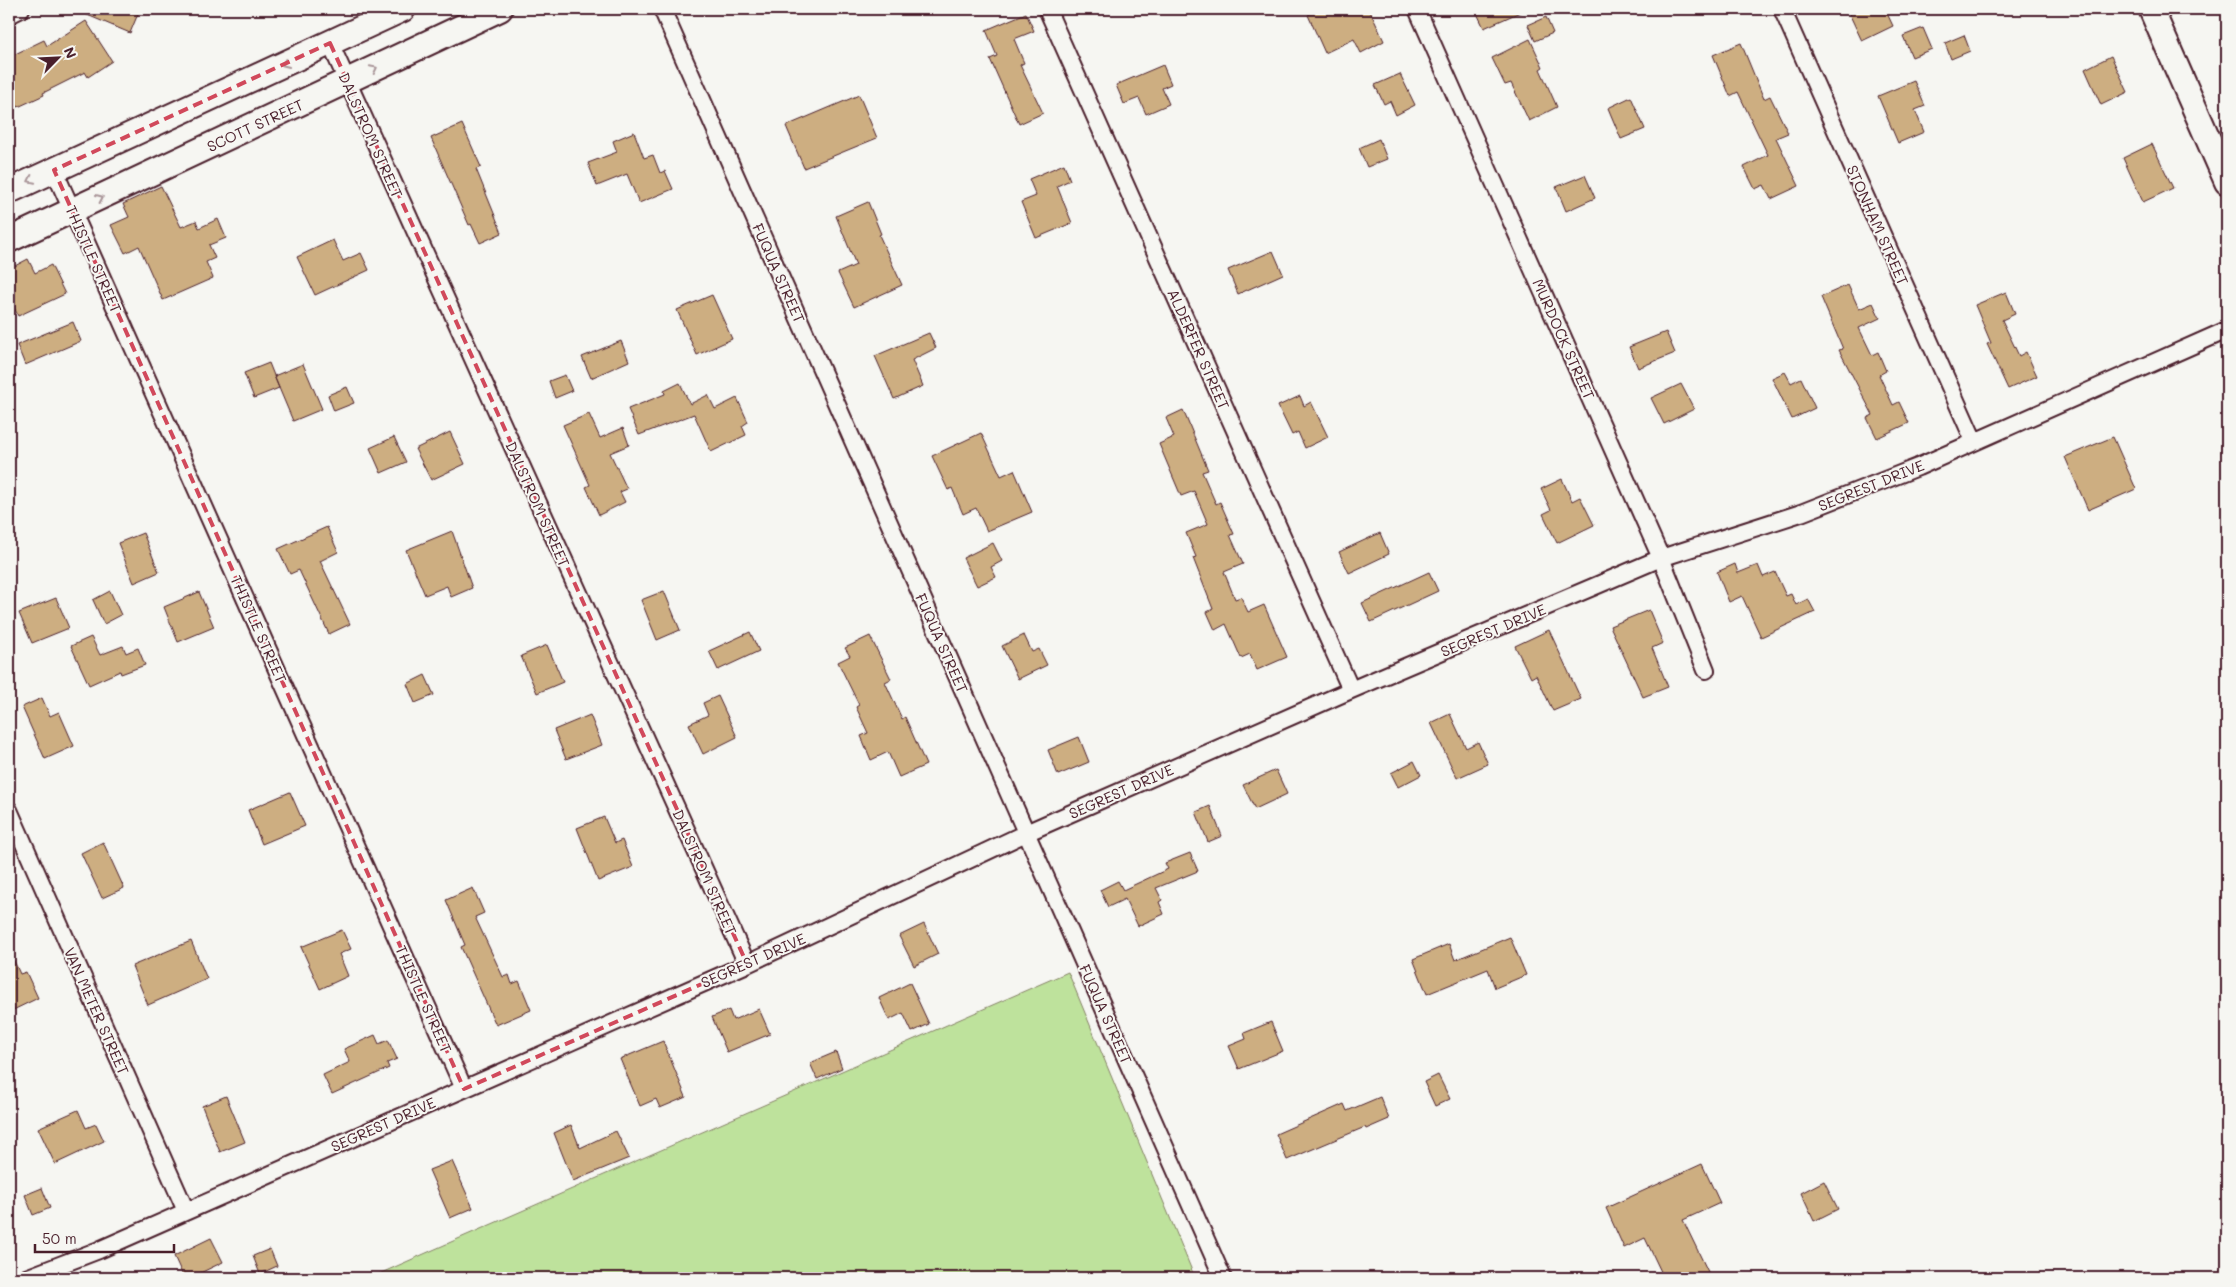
<svg xmlns="http://www.w3.org/2000/svg" width="2236" height="1287" viewBox="0 0 2236 1287" font-family="Mali,sans-serif">
<style>
.green{fill:#bee29c;stroke:#848064}
.building{fill:#cdae81;stroke:#4a1f2b}
.lines{fill:none;stroke-linecap:round;stroke-linejoin:round}
.street-casing{stroke:#4a1f2b;stroke-width:20}
.secondary-casing{stroke:#4a1f2b;stroke-width:28}
.street{stroke:#f6f6f2;stroke-width:16}
.secondary{stroke:#f6f6f2;stroke-width:24}
.oneway{stroke:#a99598}
.marked{fill:none;stroke:#d1495b;stroke-width:4;stroke-dasharray:10 6;stroke-linejoin:round}
.labels{text-anchor:middle;dominant-baseline:central;stroke-width:4;stroke-linejoin:round;paint-order:stroke}
.street-label{font-size:15px;fill:#4a1f2b;stroke:#f6f6f2}
</style>
<rect width="100%" height="100%" fill="#f6f6f2"/>
<filter id="ink" filterUnits="userSpaceOnUse"><feTurbulence type="fractalNoise" baseFrequency=".02" numOctaves="2"/><feDisplacementMap in="SourceGraphic" scale="10" xChannelSelector="R" yChannelSelector="G"/><feConvolveMatrix kernelMatrix="1 2 1 2 8 2 1 2 1" color-interpolation-filters="sRGB"/></filter>
<g filter="url(#ink)">
<path class="green" d="M1068,972L1195,1278H370L451,1242Z"/>
<path class="building" d="M73,9H140L130,33Z
M1322,9H1369L1384,41L1361,53L1354,39L1325,53L1308,15Z
M1475,9H1527L1484,28Z
M1847,9H1885L1893,26L1862,41Z
M1026,13L1034,31L1014,39L1024,63L1020,65L1043,113L1019,124L990,59L997,56L986,30Z
M1546,17L1553,33L1535,41L1528,25Z
M86,21L112,61L88,77L85,72L43,93L44,95L18,107L17,105L9,108V57L44,40L47,46Z
M1923,28L1932,49L1912,57L1903,36Z
M1964,35L1970,51L1951,59L1945,43Z
M1530,39L1543,67L1540,69L1557,107L1529,121L1511,83L1505,85L1492,58Z
M1741,43L1764,99L1770,96L1788,133L1776,138L1799,186L1771,199L1764,185L1755,189L1744,167L1768,155L1738,92L1730,96L1713,55Z
M2111,56L2128,92L2101,105L2085,69Z
M1163,65L1171,84L1162,88L1169,104L1146,114L1139,98L1124,104L1116,85Z
M1400,74L1415,105L1396,115L1390,101L1384,104L1375,85Z
M1914,81L1925,106L1915,110L1924,132L1898,143L1878,96Z
M859,95L877,138L804,168L786,126Z
M1631,97L1645,129L1621,139L1608,108Z
M462,124L481,167L476,169L502,233L480,243L471,224L469,225L431,138Z
M634,132L644,158L653,155L660,173L665,171L673,189L639,203L627,174L597,186L588,163L617,152L613,141Z
M1379,139L1387,159L1367,167L1359,148Z
M2152,144L2173,188L2143,202L2123,158Z
M1064,164L1070,180L1057,186L1072,223L1036,238L1021,202L1036,196L1029,179Z
M1585,175L1595,198L1566,211L1556,187Z
M161,186L181,227L196,221L199,228L218,219L226,238L209,245L215,258L206,262L213,278L163,300L139,246L125,253L111,225L129,217L123,204Z
M868,202L881,234L879,235L902,285L854,307L838,273L856,265L836,216Z
M333,240L343,261L361,253L369,270L315,295L297,257Z
M1273,251L1283,274L1238,294L1228,270Z
M28,259L35,273L51,265L65,294L18,316L9,296V269Z
M1848,285L1859,309L1873,303L1880,318L1859,328L1872,355L1878,352L1886,371L1879,375L1893,405L1899,402L1909,423L1877,438L1867,418L1873,415L1839,350L1843,349L1821,297Z
M2006,292L2015,314L2002,320L2019,356L2026,352L2037,376L2008,389L1987,344L1991,343L1975,305Z
M712,295L732,339L697,355L677,310Z
M73,322L81,341L25,365L17,345Z
M1666,332L1675,353L1638,368L1629,347Z
M929,333L936,348L912,360L923,386L894,399L875,356Z
M621,341L629,361L591,378L582,357Z
M269,363L279,388L254,398L244,373Z
M303,364L322,409L293,421L274,376Z
M1785,372L1791,383L1801,378L1815,408L1792,419L1772,378Z
M565,375L572,391L555,398L549,381Z
M680,383L690,404L708,395L715,409L737,398L748,422L742,426L746,435L711,452L694,414L639,435L628,409L665,394L664,391Z
M1681,384L1694,409L1664,424L1651,398Z
M347,387L354,403L334,411L328,395Z
M1300,396L1304,406L1311,402L1328,437L1305,448L1298,432L1292,435L1278,406Z
M1183,410L1208,470L1202,472L1216,504L1220,502L1234,534L1230,535L1243,564L1224,572L1235,599L1241,597L1248,612L1264,605L1287,657L1257,670L1250,654L1241,658L1226,624L1215,630L1207,612L1213,609L1193,558L1196,557L1186,533L1208,524L1194,491L1181,496L1159,444L1174,437L1166,418Z
M589,414L600,438L623,428L629,445L610,453L627,489L620,492L625,502L599,515L586,487L590,485L563,425Z
M450,432L465,464L431,480L415,449Z
M981,433L1001,476L1014,470L1032,512L987,531L976,508L963,514L952,488L948,490L932,456Z
M394,437L406,462L381,473L370,448Z
M2113,437L2136,489L2088,510L2065,457Z
M1562,479L1572,501L1580,497L1594,525L1557,543L1543,514L1551,510L1541,489Z
M327,527L338,552L320,561L350,624L329,634L299,570L290,574L278,549Z
M452,531L472,588L451,597L447,586L425,595L406,550Z
M143,533L159,572L134,583L118,543Z
M1380,533L1389,554L1349,573L1339,552Z
M993,543L1002,561L991,567L996,577L977,586L963,558Z
M1735,564L1738,573L1758,565L1763,577L1775,572L1786,596L1791,594L1796,605L1808,599L1815,612L1761,637L1742,596L1729,602L1717,572Z
M1429,572L1438,591L1371,622L1362,603Z
M110,591L121,615L104,624L93,600Z
M664,591L680,630L657,640L641,600Z
M199,592L214,627L178,642L164,607Z
M56,598L69,628L32,643L19,613Z
M1649,610L1663,643L1652,648L1668,687L1643,697L1610,626Z
M1549,630L1581,699L1553,711L1536,675L1531,678L1515,646Z
M750,632L759,651L718,670L709,651Z
M1024,635L1032,652L1039,649L1047,665L1018,679L1002,646Z
M870,636L891,679L885,682L902,719L905,717L926,765L899,777L888,752L871,760L861,736L868,733L856,707L859,705L838,662L850,656L845,648Z
M91,637L100,655L123,646L126,653L138,648L145,665L121,674L120,671L89,685L71,646Z
M547,645L563,682L537,693L521,656Z
M425,675L434,695L415,703L407,684Z
M718,696L737,737L703,754L689,724L708,715L703,703Z
M42,698L50,716L59,712L74,746L45,759L22,707Z
M1450,714L1466,748L1478,742L1488,764L1457,778L1431,723Z
M590,715L602,745L566,759L554,730Z
M1079,737L1089,762L1058,775L1048,750Z
M1414,761L1421,775L1398,787L1391,773Z
M1276,770L1287,794L1255,809L1243,785Z
M290,792L305,826L262,844L248,810Z
M1210,806L1222,836L1208,842L1196,812Z
M604,817L615,843L622,840L633,867L598,881L577,828Z
M103,842L124,888L102,898L81,853Z
M1190,853L1198,871L1156,888L1162,900L1159,902L1164,914L1138,926L1125,899L1108,907L1100,890L1118,881L1123,890L1168,869L1165,863Z
M473,888L484,913L475,917L503,977L509,975L512,984L519,981L531,1010L496,1025L461,947L465,945L446,900Z
M924,924L938,954L914,966L899,936Z
M342,930L351,949L339,954L348,976L320,989L301,947Z
M1510,937L1526,975L1495,988L1488,969L1427,994L1413,959L1449,944L1455,960Z
M191,941L207,979L148,1005L132,966Z
M9,950L20,974L26,972L38,998L9,1012Z
M910,983L929,1024L912,1032L903,1013L889,1020L879,998Z
M759,1009L770,1034L727,1052L712,1017L729,1010L733,1020Z
M1271,1022L1283,1051L1239,1069L1229,1046L1246,1039L1244,1033Z
M375,1035L379,1044L388,1040L397,1059L387,1063L389,1068L332,1094L323,1075L350,1062L344,1049Z
M663,1041L686,1097L660,1108L656,1099L640,1106L620,1059Z
M836,1052L842,1068L817,1079L810,1063Z
M1438,1075L1450,1099L1435,1106L1424,1082Z
M226,1096L245,1142L220,1152L202,1106Z
M1380,1097L1389,1119L1366,1129L1365,1127L1287,1160L1276,1134L1344,1104L1347,1111Z
M78,1110L86,1128L96,1124L104,1141L55,1164L38,1128Z
M571,1125L580,1148L616,1131L629,1158L573,1181L554,1133Z
M452,1161L473,1208L450,1218L429,1170Z
M1702,1164L1720,1203L1683,1220L1711,1278H1664L1645,1238L1624,1248L1606,1208Z
M1824,1181L1838,1209L1814,1221L1801,1193Z
M42,1188L50,1208L33,1215L25,1195Z
M211,1238L223,1262L190,1278H184L174,1256Z
M270,1249L277,1266L260,1274L253,1256Z"/>
<g class="lines">
<defs>
<path id="street" d="M662,9L1223,1278
M1047,9L1351,690
M1417,9L1661,558L1706,670
M1782,9L1974,441
M9,15L21,9
M330,43L747,964
M54,170L464,1089
M9,810L186,1211
M26,1278L99,1250L747,964L1026,833L1351,690L1661,558L1801,513L1918,467L2227,330"/>
<path id="secondary" d="M2151,9L2227,182
M9,191L403,9
M9,240L500,9"/>
</defs>
<use href="#street" class="street-casing"/>
<use href="#secondary" class="secondary-casing"/>
<use href="#street" class="street"/>
<use href="#secondary" class="secondary"/>
</g>
<defs><path id="oneway-chevron" d="M-2-3.5L2.5 0L-2 3.5" fill="none" stroke-width="1.6" stroke-linecap="round" stroke-linejoin="round" transform="scale(1.25)"/></defs>
<g class="oneway">
<use href="#oneway-chevron" transform="translate(285 64) rotate(155)"/>
<use href="#oneway-chevron" transform="translate(374 69) rotate(-26)"/>
<use href="#oneway-chevron" transform="translate(31 180) rotate(154)"/>
<use href="#oneway-chevron" transform="translate(100 198) rotate(-25)"/>
</g>
</g>
<path class="marked" d="M330,43L747,964L464,1089L54,170Z"/>
<g class="labels">
<g class="street-label">
<text transform="translate(255 125) rotate(-25)">SCOTT STREET</text>
<text transform="translate(371 135) rotate(66)">DALSTROM STREET</text>
<text transform="translate(1878 225) rotate(66)">STONHAM STREET</text>
<text transform="translate(94 259) rotate(66)">THISTLE STREET</text>
<text transform="translate(779 273) rotate(66)">FUQUA STREET</text>
<text transform="translate(1564 339) rotate(66)">MURDOCK STREET</text>
<text transform="translate(1199 349) rotate(66)">ALDERFER STREET</text>
<text transform="translate(1871 485) rotate(-22)">SEGREST DRIVE</text>
<text transform="translate(538 504) rotate(66)">DALSTROM STREET</text>
<text transform="translate(259 629) rotate(66)">THISTLE STREET</text>
<text transform="translate(1493 630) rotate(-23)">SEGREST DRIVE</text>
<text transform="translate(942 643) rotate(66)">FUQUA STREET</text>
<text transform="translate(1121 791) rotate(-24)">SEGREST DRIVE</text>
<text transform="translate(705 872) rotate(66)">DALSTROM STREET</text>
<text transform="translate(753 960) rotate(-24)">SEGREST DRIVE</text>
<text transform="translate(424 999) rotate(66)">THISTLE STREET</text>
<text transform="translate(97 1011) rotate(66)">VAN METER STREET</text>
<text transform="translate(1106 1014) rotate(66)">FUQUA STREET</text>
<text transform="translate(383 1124) rotate(-24)">SEGREST DRIVE</text>
</g>
</g>
<rect width="2236" height="1287" fill="none" stroke="#f6f6f2" stroke-width="30"/>
<rect x="15" y="15" width="2206" height="1257" fill="none" stroke="#4a1f2b" stroke-width="2" filter="url(#ink)"/>
<g transform="translate(58 58) rotate(66)" stroke="#f6f6f2" stroke-width="4" paint-order="stroke">
<path d="M0-4L9 19L0 12L-9 19Z" fill="#4a1f2b"/>
<text y="-8" font-size="14" font-weight="bold" text-anchor="middle" fill="#4a1f2b">N</text>
</g>
<path d="M35 1244v8h139v-8" fill="none" stroke="#4a1f2b" stroke-width="2.5"/>
<text x="42" y="1244" font-size="15" fill="#4a1f2b" stroke="#f6f6f2" stroke-width="4" paint-order="stroke">50 m</text>
</svg>
